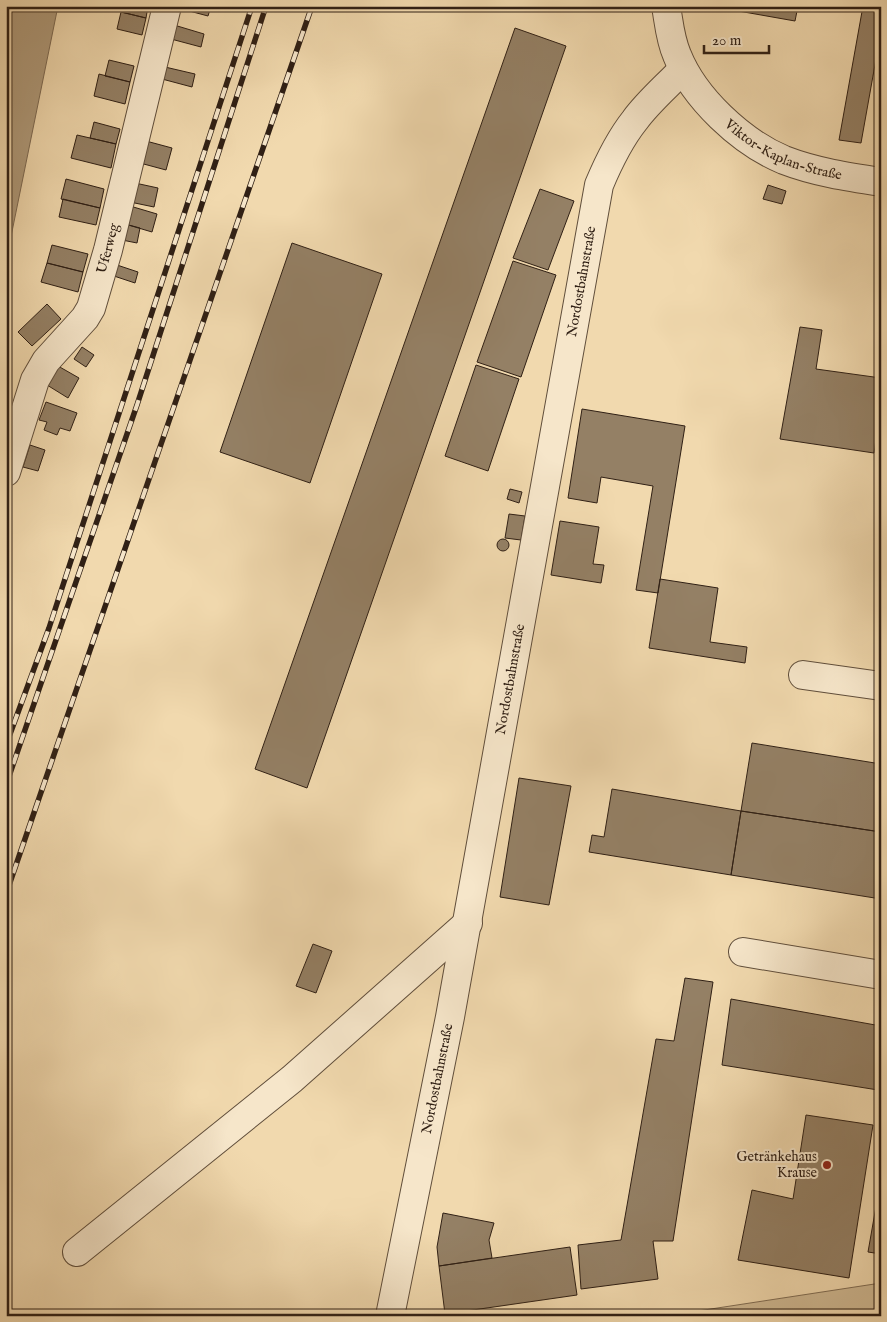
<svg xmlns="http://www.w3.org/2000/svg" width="887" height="1322" viewBox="0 0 887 1322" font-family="'IM FELL English',serif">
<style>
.green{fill:#d0ba94;stroke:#806d54}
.water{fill:#af9a7a;stroke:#7c6952}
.building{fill:#948065;stroke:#302015}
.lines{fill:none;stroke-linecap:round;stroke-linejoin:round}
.minor-casing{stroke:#604e3b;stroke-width:30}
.minor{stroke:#f6e6ca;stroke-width:28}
.rail-casing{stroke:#302015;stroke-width:5.5}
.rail{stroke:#f6e6ca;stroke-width:4;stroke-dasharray:11;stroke-linecap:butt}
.poi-dot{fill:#8f2418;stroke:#f6e6ca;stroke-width:2}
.labels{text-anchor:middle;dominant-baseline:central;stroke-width:4;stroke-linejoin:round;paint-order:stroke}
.street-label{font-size:14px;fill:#302015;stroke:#f6e6ca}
.poi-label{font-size:14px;fill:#302015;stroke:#f6e6ca;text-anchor:end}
</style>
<rect width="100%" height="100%" fill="#f1d9ae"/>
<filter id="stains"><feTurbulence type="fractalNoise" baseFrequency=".004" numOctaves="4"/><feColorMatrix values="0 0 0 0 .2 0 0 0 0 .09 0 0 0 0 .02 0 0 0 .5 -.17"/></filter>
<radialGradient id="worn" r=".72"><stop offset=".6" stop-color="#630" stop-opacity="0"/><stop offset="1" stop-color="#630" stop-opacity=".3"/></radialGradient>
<path class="green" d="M881,1283V1314L874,1316H665Z"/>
<path class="water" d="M6,6H58L6,261Z"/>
<path class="building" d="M123,6H148L146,18L121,12Z
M179,6H211L208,16L178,8Z
M710,6H798L795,21Z
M863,6H881V31L861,143L839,140Z
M121,12L146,18L142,35L117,29Z
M174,25L204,34L201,47L171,39Z
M515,28L566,46L307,788L255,769Z
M109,60L134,66L130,82L105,76Z
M165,67L195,74L192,87L162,79Z
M99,74L130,82L125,104L94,96Z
M94,122L120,129L116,144L90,138Z
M77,135L116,144L111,168L71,158Z
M146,141L172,148L166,170L140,163Z
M66,179L104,189L100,208L61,199Z
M135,183L158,188L154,207L130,202Z
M768,185L786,191L782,204L763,199Z
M540,189L574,201L548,270L513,258Z
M63,199L100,208L96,225L59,217Z
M130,206L157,214L152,232L125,224Z
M125,224L140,228L137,243L122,240Z
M292,243L382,274L310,483L220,452Z
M52,245L88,254L83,272L47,263Z
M513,261L556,275L521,377L477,362Z
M47,263L83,272L78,292L41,282Z
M117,265L138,272L135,283L114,276Z
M47,304L61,319L32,346L18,332Z
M800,327L822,330L816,369L881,378V405L874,453L780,439Z
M82,347L94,355L86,367L74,359Z
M476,365L519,379L488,471L445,456Z
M58,366L79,378L68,398L47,385Z
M46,402L77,413L70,431L60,428L57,435L44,430L47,422L39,420Z
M582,409L685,426L658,593L636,590L653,486L601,477L597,503L568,498Z
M30,445L45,450L38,471L23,467Z
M510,489L522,492L519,503L507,499Z
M509,514L525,516L521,540L505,538Z
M560,521L599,527L593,564L604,565L601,583L551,575Z
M497 545a6 6 0 1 1 12 0a6 6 0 1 1-12 0Z
M660,579L718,588L710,642L747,647L745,663L649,648Z
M752,743L881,764V832L741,811Z
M519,778L571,786L549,905L500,897Z
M612,789L741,811L731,875L589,852L592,835L604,837Z
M741,811L881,832V899L731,875Z
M313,944L332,951L316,993L296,986Z
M685,978L713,982L673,1241H653L658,1279L581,1289L578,1245L621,1240L656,1039L674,1041Z
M731,999L881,1026V1073L878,1090L722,1065Z
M806,1115L873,1125L849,1278L738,1260L752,1190L793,1199Z
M881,1178V1254L868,1252Z
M443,1213L494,1223L489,1240L492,1258L439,1266L437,1247Z
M570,1247L577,1295L445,1314L439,1266Z"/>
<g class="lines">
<defs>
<g id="minor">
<path id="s1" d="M666,6C669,23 670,39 677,55C694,98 741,142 784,160C815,172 848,177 881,182"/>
<path id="s2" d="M6,472L35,380L46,361L85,318L91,308L108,250L167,6"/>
<path d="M803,675L881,686"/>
<path d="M743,952L881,975"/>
<path d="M77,1252L292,1079L468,923"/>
<path id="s3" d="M390,1316L450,1017L599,185C609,161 619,140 635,120C648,102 667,86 683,69"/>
</g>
</defs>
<use href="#minor" class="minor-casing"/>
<use href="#minor" class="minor"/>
<defs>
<path id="rail" d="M6,745L49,628L252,6
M6,785L137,405L266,6
M6,894L312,6"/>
</defs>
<use href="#rail" class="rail-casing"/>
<use href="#rail" class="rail"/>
</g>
<circle class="poi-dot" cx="827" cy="1165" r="5"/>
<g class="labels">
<g class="street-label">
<text stroke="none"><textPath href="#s1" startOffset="199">Viktor-Kaplan-Straße</textPath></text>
<text stroke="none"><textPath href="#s2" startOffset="250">Uferweg</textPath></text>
<text stroke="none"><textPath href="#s3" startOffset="1052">Nordostbahnstraße</textPath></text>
<text stroke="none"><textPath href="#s3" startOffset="648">Nordostbahnstraße</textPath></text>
<text stroke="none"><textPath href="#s3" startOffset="242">Nordostbahnstraße</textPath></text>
</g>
<g class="poi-label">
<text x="817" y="1157">Getränkehaus<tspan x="817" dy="16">Krause</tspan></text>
</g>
</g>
<rect width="887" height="1322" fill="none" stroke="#f1d9ae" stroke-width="25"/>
<rect x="8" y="8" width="872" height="1307" fill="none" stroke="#302015" stroke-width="2.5"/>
<rect x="12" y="12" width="862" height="1297" fill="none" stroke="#302015"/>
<path d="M704 45v8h65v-8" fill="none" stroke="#302015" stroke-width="2.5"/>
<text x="712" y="45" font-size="15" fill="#302015" stroke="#f6e6ca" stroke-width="4" paint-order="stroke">20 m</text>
<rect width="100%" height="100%" filter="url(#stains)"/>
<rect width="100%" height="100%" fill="url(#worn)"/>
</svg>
